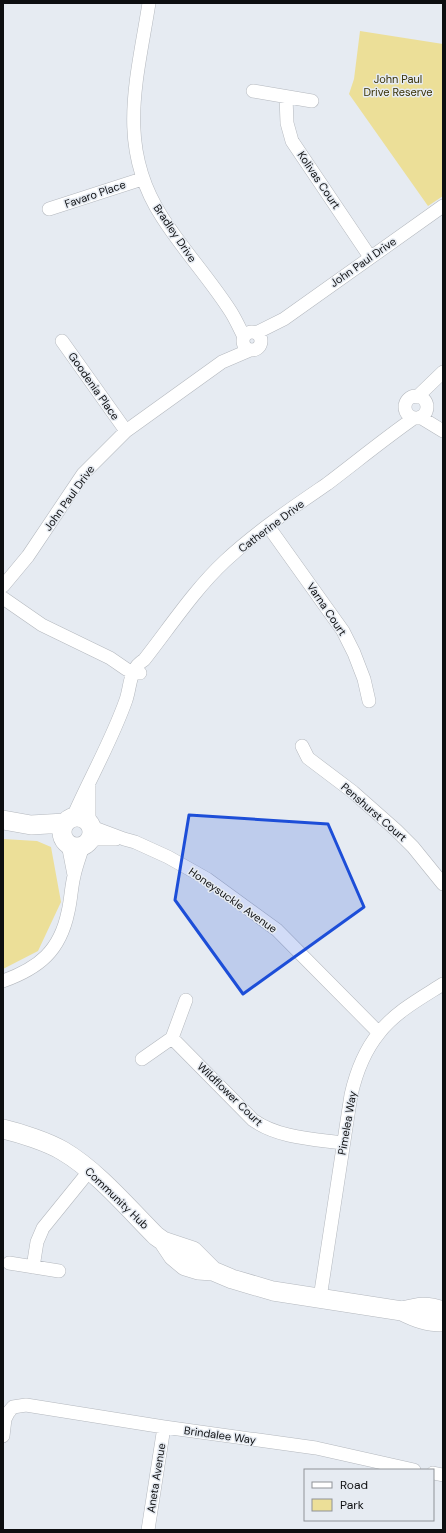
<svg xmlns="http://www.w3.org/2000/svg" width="446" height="1533" viewBox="0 0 446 1533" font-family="'DM Sans',sans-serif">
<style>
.green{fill:#ecdf98}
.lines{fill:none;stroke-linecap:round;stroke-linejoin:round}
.street-casing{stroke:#b4b8be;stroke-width:14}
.secondary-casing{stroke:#b4b8be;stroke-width:20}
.street{stroke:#fff;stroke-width:13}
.secondary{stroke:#fff;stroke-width:19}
.marked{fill:#1d4ed8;fill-opacity:0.2;stroke:#1d4ed8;stroke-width:3;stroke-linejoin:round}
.labels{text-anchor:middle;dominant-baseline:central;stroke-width:3;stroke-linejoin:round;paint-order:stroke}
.park-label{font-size:11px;fill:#383105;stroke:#e6ebf2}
.street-label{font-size:11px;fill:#0d0e10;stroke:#e6ebf2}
</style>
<rect width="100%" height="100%" fill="#e6ebf2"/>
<path class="green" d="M360,31L443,44V196L428,206L349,94L354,79Z
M3,839L37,841L51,847L61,902L38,951L3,969Z"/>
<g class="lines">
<defs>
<path id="street" d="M149,3C137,80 116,146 162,217C183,250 210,279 231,312C236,320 240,329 244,337
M253,91L312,101
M286,97L287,123L292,141L370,257
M49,209L142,179
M243 341a9 9 0 1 1 18 0a9 9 0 1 1-18 0Z
M256,333L284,319L443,206
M62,341L126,431
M405 407a11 11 0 1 1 22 0a11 11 0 1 1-22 0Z
M417,397L443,372
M420,417L443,431
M268,526L343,631L354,653L364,679L369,701
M3,586L28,556L83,474L126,431L222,362L250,350
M3,598L42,625L110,658L126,669L132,672L140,673
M302,746L308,758L353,792L396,830L413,847L443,884
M89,787V823
M73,817C90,778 112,740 126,700C131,685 129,669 144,660C170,627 194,590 225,561C256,532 292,508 327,484C356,462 384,439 414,418
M92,827L124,839L135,842L168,857L207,879L277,930L379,1033
M91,839H116
M68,844L74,875
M3,981C39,968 60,951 68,912C71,900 71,888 74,876C76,866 80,856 83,846
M172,1038L253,1120C279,1138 313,1139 343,1143
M142,1059L172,1038L186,1000
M9,1263L59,1271
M33,1267L37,1242L43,1228L90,1170
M320,1298L351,1095C356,1073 365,1050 379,1033C395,1012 421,998 443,984
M3,1436L5,1419L8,1413L13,1407L26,1405L164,1427L316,1448L414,1470
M433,1473L443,1475
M148,1530L164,1427"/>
<path id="secondary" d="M62 832a15 15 0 1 1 30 0a15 15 0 1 1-30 0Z
M3,820L31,825L65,823
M3,1129C20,1133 48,1142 63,1151C97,1171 128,1208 156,1236L163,1241L193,1251L213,1271
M163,1241L173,1256L185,1266L198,1270L213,1271L232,1279L273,1291L402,1311C416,1318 427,1322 443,1322
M402,1311C418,1307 427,1305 443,1311"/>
</defs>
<use href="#street" class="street-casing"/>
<use href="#secondary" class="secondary-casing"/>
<use href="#street" class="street"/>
<use href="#secondary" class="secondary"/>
</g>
<path class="marked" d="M189,815L328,824L364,907L243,994L175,900Z"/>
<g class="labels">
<g class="park-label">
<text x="398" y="79">John Paul<tspan x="398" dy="13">Drive Reserve</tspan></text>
</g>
<g class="street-label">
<text transform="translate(319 180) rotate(56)">Kolivas Court</text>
<text transform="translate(95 194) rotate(-19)">Favaro Place</text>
<text transform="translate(175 233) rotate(56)">Bradley Drive</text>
<text transform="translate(363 262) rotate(-35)">John Paul Drive</text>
<text transform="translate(94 386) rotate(55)">Goodenia Place</text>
<text transform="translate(69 498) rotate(-54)">John Paul Drive</text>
<text transform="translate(271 526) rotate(-37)">Catherine Drive</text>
<text transform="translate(327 609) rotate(56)">Varna Court</text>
<text transform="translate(374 812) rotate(41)">Penshurst Court</text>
<text transform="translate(233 900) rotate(35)">Honeysuckle Avenue</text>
<text transform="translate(230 1094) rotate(44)">Wildflower Court</text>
<text transform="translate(347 1123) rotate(-80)">Pimelea Way</text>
<text transform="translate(117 1198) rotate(44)">Community Hub</text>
<text transform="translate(220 1435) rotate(8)">Brindalee Way</text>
<text transform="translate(156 1478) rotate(-81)">Aneta Avenue</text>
</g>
</g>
<rect width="446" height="1533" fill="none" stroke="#0d0e10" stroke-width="8"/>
<rect x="304" y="1469" width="130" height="52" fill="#e6ebf2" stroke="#8f9398"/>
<rect x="312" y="1482" width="20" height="6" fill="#ffffff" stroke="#8f9398"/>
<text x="340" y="1489" font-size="12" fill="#0d0e10">Road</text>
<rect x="312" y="1499" width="20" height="12" fill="#ecdf98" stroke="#8f9398"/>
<text x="340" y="1509" font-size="12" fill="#0d0e10">Park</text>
</svg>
